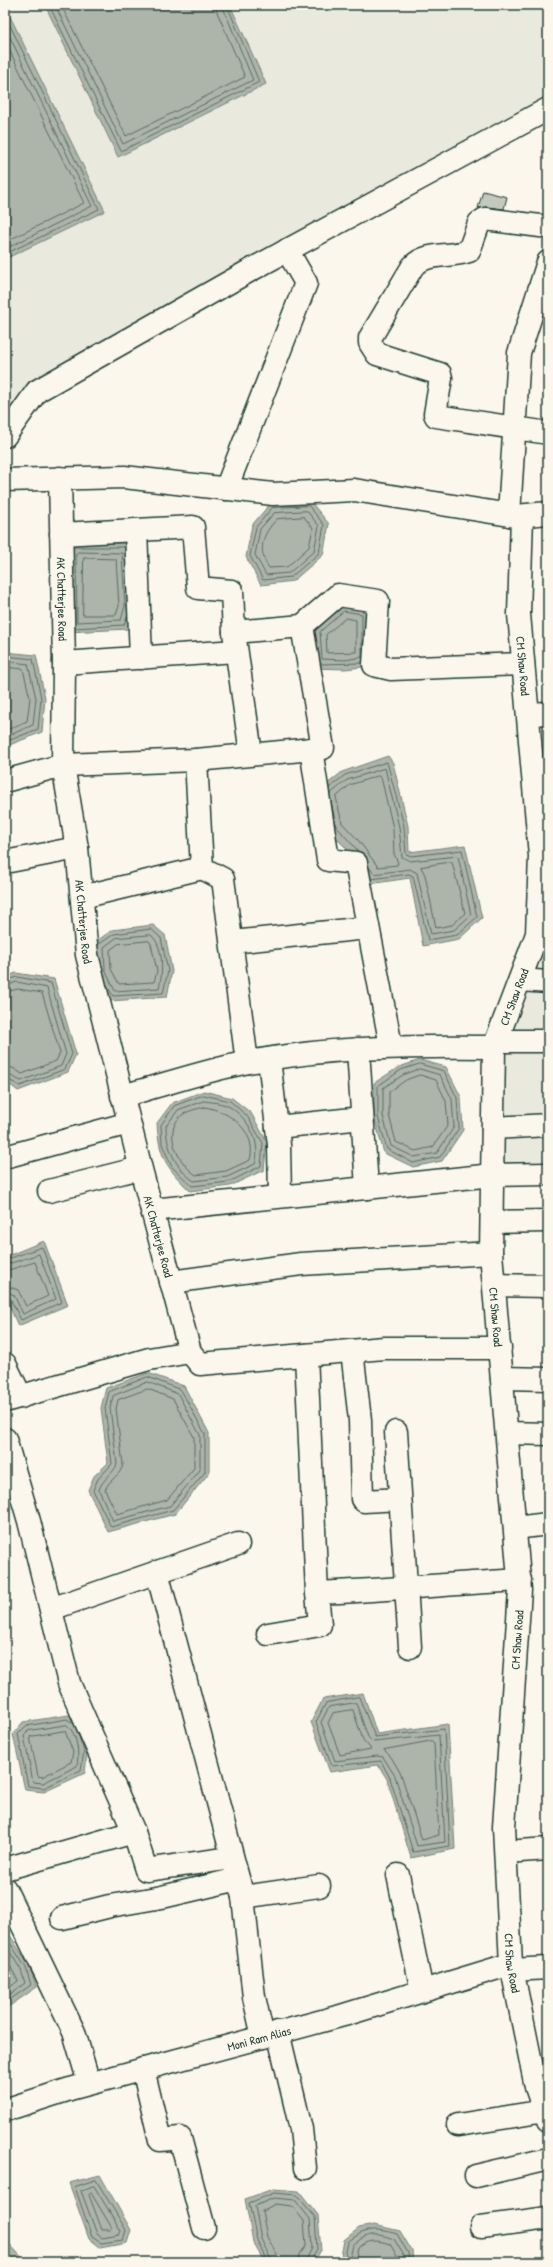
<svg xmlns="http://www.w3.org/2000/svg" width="553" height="2267" viewBox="0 0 553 2267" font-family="'Patrick Hand',sans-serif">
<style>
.built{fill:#eae9de}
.water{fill:#adb4aa;stroke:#74847b}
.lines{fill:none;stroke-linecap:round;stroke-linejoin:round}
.shore{stroke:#586d63;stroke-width:1}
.building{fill:#c4c9be;stroke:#1f3d34}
.minor-casing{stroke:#1f3d34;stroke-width:25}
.minor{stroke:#fbf7ec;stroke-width:22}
.labels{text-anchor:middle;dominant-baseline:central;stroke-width:3;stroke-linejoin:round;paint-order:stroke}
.street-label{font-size:12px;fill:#1f3d34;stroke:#fbf7ec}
</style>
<rect width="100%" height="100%" fill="#fbf7ec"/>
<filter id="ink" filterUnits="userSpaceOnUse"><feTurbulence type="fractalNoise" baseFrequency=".025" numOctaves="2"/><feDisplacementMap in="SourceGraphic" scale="8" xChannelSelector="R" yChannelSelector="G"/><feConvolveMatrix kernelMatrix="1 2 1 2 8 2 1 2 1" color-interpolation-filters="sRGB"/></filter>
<g filter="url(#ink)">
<path class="built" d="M5,5H548V95L365,200L5,421Z
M535,955L548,958V1168L499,1169L504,1112V1032Z"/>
<path class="water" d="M45,5H230L266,84L118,157Z
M5,6L105,211L5,259Z
M311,502L329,524L323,555L293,581L261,585L246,557L252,525L270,504Z
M67,543H130L134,607L129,629L68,632Z
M342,601L372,606L371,666L345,669L312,668L310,628Z
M5,652L36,655L45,698L42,732L7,746H5Z
M388,756L393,763L408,826L409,852L465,845L482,918L459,939L423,946L410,878L369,884L347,849L328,830L320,790L342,772Z
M153,925L165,935L172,971L167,997L110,1001L94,943L112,930Z
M16,973L54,979L76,1054L68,1072L18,1091L5,1081V977Z
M420,1060L446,1067L461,1097L463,1130L442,1161L413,1167L384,1153L374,1117V1083L399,1067Z
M204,1091L232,1098L251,1113L267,1142L264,1170L230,1186L190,1191C166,1167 159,1157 157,1123L172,1103Z
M44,1241L68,1305L18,1326L5,1296V1257Z
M148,1373L184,1386L209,1433V1473L175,1514L108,1532L88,1490L94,1476L108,1463L101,1408L106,1388Z
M363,1693L377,1734L448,1724L455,1849L411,1858L387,1779L378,1765L330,1772L311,1722L323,1699Z
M69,1715C88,1730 88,1750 85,1773L44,1792L25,1790L13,1734L23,1722Z
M5,1927L29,1966L37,1987L11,2005L5,2007Z
M100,2175L131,2230L127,2243L100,2248L89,2239L69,2183Z
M273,2189L299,2191L318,2215L321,2251L313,2262H264L253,2242L245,2199Z
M374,2225L400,2231L412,2251L413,2262H340L344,2240L359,2228Z
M5,2239L26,2262H5Z"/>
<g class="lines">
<path class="shore" d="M49,5L121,151L259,82L227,5
M55,5L123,144L253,80L222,5
M61,5L126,136L245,77L217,12L216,5
M5,15L99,209L5,254
M5,27L92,206L5,249
M5,41L84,203L5,242
M309,506L324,525L319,553L291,577L263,580L250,556L256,527L272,508Z
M307,511L319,526L314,551L289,573L266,575L255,555L260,529L274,513Z
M304,517L313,528L309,547L287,567L269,568C257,550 262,534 277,519Z
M73,547H125
M78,552L122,553L125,606L121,620L77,622L76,554Z
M84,558L116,559L119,606L116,615H83Z
M344,611L362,614V657L345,660L322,659L320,632Z
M346,618L356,620V652L327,653L326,635Z
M75,628L124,625L127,617
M5,656L33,659L41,698L38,729L5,742
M5,661L28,664L36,698L33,725L5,737
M321,664L362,663
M5,667L23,669L30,698L27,721L5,731
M378,776L381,777L393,828L394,854L398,863L397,865L378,867L359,841L342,823L336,797L350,785Z
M329,788L345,775L387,762L404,826L406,854L411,856L462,850L477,917L457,935L428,940L413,876L409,874L371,879
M330,794L347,780L385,768L399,827L402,857L410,861L458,856L471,915L454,930L431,934L417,873L410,869L374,874L369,867
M331,801L336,826L359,852
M452,862L465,913L452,925L436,928L425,875L421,867Z
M151,935C164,946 163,972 159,988L115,991L105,970L104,947L116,938Z
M149,941L151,944L157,971L154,982L119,984L111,969L110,950L118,944Z
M98,945L114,934L151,929L161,938L168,971L163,993L113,996L107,986
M5,981L17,977L51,983L72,1054L65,1069L20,1086L5,1078
M5,986L17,982L47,988L66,1054L61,1066L21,1081L5,1073
M5,992L18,989L42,993L60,1053L56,1061L22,1074L13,1068L5,1067
M420,1064L444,1071L457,1098L459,1128L440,1157L413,1163L387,1149L378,1117V1086L401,1070Z
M420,1069L440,1075L452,1099L454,1127L437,1153L414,1157L391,1146L383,1116V1088L403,1075Z
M420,1075L436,1080L446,1101L448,1125L433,1147L415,1151L396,1142L389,1115V1092L406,1080Z
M204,1095L230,1101L247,1116L263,1143L261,1166L229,1182L192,1186L172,1167L162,1144L161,1125L174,1106Z
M204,1101C211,1102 222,1103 228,1106C248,1117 262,1142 255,1164L227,1177L194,1181C176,1169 166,1147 166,1126L178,1110Z
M204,1107C229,1110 258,1132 250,1160L226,1171L196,1175C179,1164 162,1133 181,1116C186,1111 197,1109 204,1107Z
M5,1260L42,1247L62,1302L21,1320L10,1298L5,1296
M5,1265L39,1254L56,1299L23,1314L14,1295L5,1291
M5,1271L35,1262L48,1296L26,1306L18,1290L5,1285
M148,1377L181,1390L205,1434V1472L173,1510L111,1527L93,1490L98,1479L112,1464L105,1408L109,1392Z
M148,1382L178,1394L200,1435V1470L170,1506L113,1521L99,1490C102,1479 114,1474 117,1464L110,1408L113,1396Z
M148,1389L173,1399L194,1437V1468L167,1500L117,1514L105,1490C109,1479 121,1476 123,1464L116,1409L118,1400Z
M359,1697L375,1737L444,1729L450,1846L413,1852L390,1778L381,1761L332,1766L316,1722L326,1703Z
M356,1703L368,1737L373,1742L439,1735L445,1842L417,1846L395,1776L383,1757L377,1756L335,1761L321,1722L329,1707Z
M353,1710L363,1740L371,1749L340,1755L328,1723L333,1713Z
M74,1724L67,1719L26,1726L18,1734L28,1786L44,1788L81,1770L84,1751L78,1734
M67,1725C78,1734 79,1754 77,1766L43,1783L33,1782L24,1736L28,1731Z
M65,1731L73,1752L71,1762L42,1777L38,1776L30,1737Z
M432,1741L434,1743L439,1835L422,1840L401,1774L391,1757L384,1750Z
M5,1935L26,1968L31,1985L5,2003
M5,1944L21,1970L25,1983L5,1998
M5,1956L18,1981L5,1991
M96,2180L126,2230L123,2240L101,2243L92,2237L75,2187Z
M94,2186L121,2231L119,2235L102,2238L97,2234L81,2191Z
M91,2193L112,2228L111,2230H102L89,2195Z
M267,2262L257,2240L249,2203L274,2193L297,2195L315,2217L317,2250L310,2262
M272,2262L261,2239L255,2206L274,2198L295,2200L310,2219L312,2248L305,2262
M278,2262L277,2254L267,2237L262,2211L275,2204L292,2206L304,2221L306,2246L300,2254L299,2262
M344,2262L348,2242C366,2227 376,2228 397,2234L408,2253L409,2262
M349,2262L353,2245C368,2232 376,2233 394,2239L403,2254L404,2262
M355,2262L358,2248C369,2239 377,2240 390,2244L397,2256L398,2262"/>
</g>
<path class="building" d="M483,191L507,197L504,209L487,207L478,208Z"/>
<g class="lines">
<defs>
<g id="minor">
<path d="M548,227L485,219L479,223L469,251C450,258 428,251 413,266L370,338V343L377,354L440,374L441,378L435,414L436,416L548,433"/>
<path d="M5,436L37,391L249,271L548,109"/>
<path id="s1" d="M60,478L64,663L63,765L77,848L87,955L142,1173L190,1352"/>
<path d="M5,480L124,477L273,494L354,490L516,516L548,513"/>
<path d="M226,489L306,283L287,250"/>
<path d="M509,515L519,353L548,262"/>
<path id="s2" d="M522,516L519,614L540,856L537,934L494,1047L491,1253L520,1590L504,1827L511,1964L536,2087L548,2121"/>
<path d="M136,530L141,658"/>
<path d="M61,534L193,527L198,588L232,591L234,632L251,754"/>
<path d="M234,632L302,626"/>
<path d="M64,663L236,651"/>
<path d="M528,714L548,713"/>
<path d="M311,749L328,860L356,863L391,1046"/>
<path d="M196,760L202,868L223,879L247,1062"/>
<path d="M5,781L63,765L196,760L323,748L302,626L338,595L378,601L374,665L391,669L523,664"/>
<path d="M5,862L77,848"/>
<path d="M82,897L202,868"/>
<path d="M232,942L367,928"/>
<path d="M520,980L548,982"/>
<path d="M497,1041H548"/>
<path d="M358,1049L367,1188"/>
<path d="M269,1059L279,1145L280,1196"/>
<path d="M122,1096C164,1085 206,1070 249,1062C330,1047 412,1046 494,1047"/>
<path d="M277,1127L362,1118"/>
<path d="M493,1128L548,1125"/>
<path d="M5,1157L129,1123"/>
<path d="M49,1191L140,1168"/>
<path d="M152,1210L493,1175L548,1174"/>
<path d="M492,1222L548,1221"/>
<path d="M171,1282L301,1264L491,1253"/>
<path d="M494,1285L548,1286"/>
<path d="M352,1351L360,1420L362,1499L364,1501L400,1499"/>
<path d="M5,1364L21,1397"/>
<path d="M502,1378L548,1379"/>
<path d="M5,1401L149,1359L190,1352L200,1364L384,1348H500"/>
<path d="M396,1432L410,1647"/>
<path d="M507,1433L548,1434"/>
<path d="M5,1439L29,1521L69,1683L134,1832L146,1870L232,1858"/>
<path d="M515,1528L548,1524"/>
<path d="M157,1572L243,1897L254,1997L263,2037"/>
<path d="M317,1593C385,1590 452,1584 520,1580"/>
<path d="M51,1609L238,1544"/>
<path d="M268,1634L320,1625L317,1593L306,1355"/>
<path d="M506,1852L548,1849"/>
<path d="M5,1869L134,1832"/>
<path d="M398,1875L422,1991"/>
<path d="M5,1889L74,2032L89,2083"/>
<path d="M243,1897L319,1886"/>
<path d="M62,1918L110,1906L162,1897L238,1879"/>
<path d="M512,1970L548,1968"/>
<path d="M278,2032L301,2129L305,2168"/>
<path d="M143,2069L160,2140L180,2138L204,2228"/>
<path id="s3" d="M5,2110L70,2089L344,2015L511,1964"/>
<path d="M458,2125L545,2111"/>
<path d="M476,2176L548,2159"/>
<path d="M481,2227L548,2218"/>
</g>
</defs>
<use href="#minor" class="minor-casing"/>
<use href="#minor" class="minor"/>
</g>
</g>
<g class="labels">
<g class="street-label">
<text stroke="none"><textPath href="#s1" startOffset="121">AK Chatterjee Road</textPath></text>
<text stroke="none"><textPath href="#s2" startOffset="150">CM Shaw Road</textPath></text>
<text stroke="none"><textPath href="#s1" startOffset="445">AK Chatterjee Road</textPath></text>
<text transform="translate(514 997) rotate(-69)">CM Shaw Road</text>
<text stroke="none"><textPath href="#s1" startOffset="769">AK Chatterjee Road</textPath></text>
<text stroke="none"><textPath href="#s2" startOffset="810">CM Shaw Road</textPath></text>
<text transform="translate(517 1640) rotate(-86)">CM Shaw Road</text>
<text stroke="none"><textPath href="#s2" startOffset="1458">CM Shaw Road</textPath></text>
<text stroke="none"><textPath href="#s3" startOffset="264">Moni Ram Alias</textPath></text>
</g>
</g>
<rect width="553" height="2267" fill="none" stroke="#fbf7ec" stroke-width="20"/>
<rect x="10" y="10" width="533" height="2247" fill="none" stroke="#1f3d34" stroke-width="1.5" filter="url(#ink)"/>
</svg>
